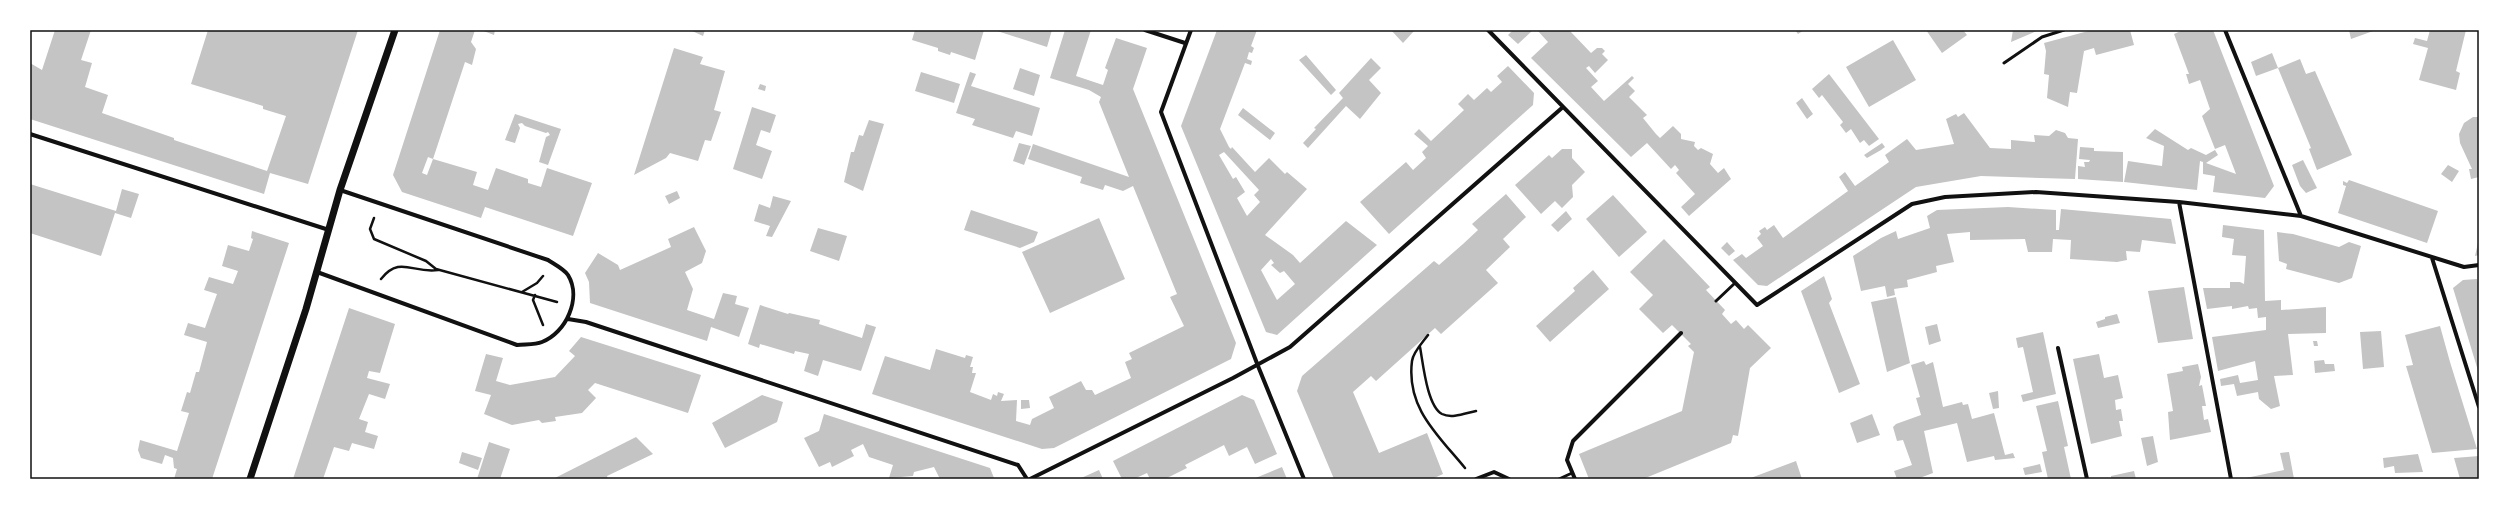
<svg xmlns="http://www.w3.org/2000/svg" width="2509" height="509" viewBox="0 0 2509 509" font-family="Inter,sans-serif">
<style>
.building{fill:#c4c4c4;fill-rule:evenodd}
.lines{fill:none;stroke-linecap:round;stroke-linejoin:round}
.path{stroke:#111;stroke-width:2.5}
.service{stroke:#111;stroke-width:3}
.minor{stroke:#111;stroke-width:4}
.tertiary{stroke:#111;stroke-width:7}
.neatline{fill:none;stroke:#111;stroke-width:1.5}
</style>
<rect width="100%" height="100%" fill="#fff"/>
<path class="building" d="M55,30H91L81,60L92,63L85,87L108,95L102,113L174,138V140L267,171L286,116L263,109V106L191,84L208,30H358L308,184L270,173L264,194L30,119V63L42,70Z
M440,30H475L471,42L476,49L472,65L465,62L433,159L428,157L422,173L427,175L433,159L477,172L473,185L488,190L496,168L528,179V183L541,187L547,168L592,183L573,236L485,207L481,218L402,192L393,175Z
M481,30H495L494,35Z
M690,30H705L703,36Z
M915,30H984L975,60L951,52L950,55L938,51V48L912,40Z
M994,30H1052L1047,47Z
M1065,30H1091L1076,76L1103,85L1108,70L1105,68L1116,38L1147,48L1133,89L1236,343L1231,359L1054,448L1042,449L872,394L885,356L930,370L936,349L965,358L966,355L973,357L970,367H973L972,373H976L970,392L991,400L993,394L997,396L998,392L1004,394L1001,401L1017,400L1016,421L1030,425L1032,419L1054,408L1049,397L1081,381L1086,390H1092L1095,395L1131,378L1125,362L1132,359L1129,353L1184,326L1170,297L1177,294L1133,186L1123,191L1105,185L1103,190L1080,183L1082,177L1028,159L1033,144L1129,177L1099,102L1101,97L1089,90L1050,78Z
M1217,30H1257L1251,46L1254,48L1252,53L1249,52L1247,59L1252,61L1251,65L1245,63L1220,129L1229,147L1231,149L1232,147L1255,172L1269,158L1285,174L1287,172L1307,189L1265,235L1293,255L1300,263L1346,221L1377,245L1277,335L1266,332L1181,126ZM1224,152L1259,190L1254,195L1260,202L1247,216L1237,198L1245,192L1236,177L1233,179L1219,155ZM1271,259L1274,263L1271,265L1280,273L1284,271L1295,284L1277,300L1261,270Z
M1391,30H1413L1414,31L1403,43Z
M1513,30H1533L1518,44L1508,35Z
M1537,30H1572L1570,31L1591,53L1597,48H1602L1605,51L1602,54L1608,60L1595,73L1589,66L1586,68L1598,81L1591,87L1604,101L1632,76L1634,78L1628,84L1635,91L1629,97L1647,115L1643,118L1656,134L1660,138L1673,126L1681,134V139L1695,142L1694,146L1698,150L1701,148L1713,154L1710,164L1718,173L1724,168L1731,179L1689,216L1681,207L1695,194L1676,173L1679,170L1675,165L1671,169L1647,143L1631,157L1531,58L1548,42Z
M1795,30H1804L1798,34Z
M1926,30H1963L1967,35L1942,53Z
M2013,30H2039L2011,42Z
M2092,30H2130L2134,45L2096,55L2094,48L2084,51L2077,93L2070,92L2068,107L2047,98L2049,75L2044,74L2046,51L2044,43Z
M2183,30H2213L2274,186L2265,198L2213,192L2215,176L2203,174V162L2200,161L2197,190L2124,182L2128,161L2162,166L2164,146L2146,138L2155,129L2188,150L2191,148L2206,155L2215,150L2218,155L2206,163L2236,174L2225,145L2215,149L2202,116L2210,109L2200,80L2189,84L2186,74H2189L2174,34Z
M2349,30H2376L2351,39Z
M2430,30H2466L2456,71L2460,73L2456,90L2419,80L2428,48L2413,44L2415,38L2427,41Z
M1893,40L1916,80L1869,107L1846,67Z
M674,48L703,57L700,64L725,71L714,110L721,112L711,141L705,140L698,161L670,153L666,158L634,175Z
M2272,53L2278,68L2256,76L2251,62Z
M1306,55L1336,90L1331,95L1299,60Z
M1371,58L1381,68L1369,80L1381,93L1360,119L1346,106L1308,148L1303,143L1316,129L1314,128L1343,98L1339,93Z
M2300,59L2306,74L2315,71L2352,155L2317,170L2309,149L2311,148L2278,68Z
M1508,66L1534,93L1533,105L1389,234L1360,202L1406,162L1413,170L1426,158L1422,152L1428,146L1414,134L1419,129L1431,141L1464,110L1458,104L1468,94L1474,100L1487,88L1491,92L1502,82L1497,76Z
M1020,68L1040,75L1034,96L1013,89Z
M921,72L960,84L954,103L915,91Z
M970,72L976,74L971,86L1040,108L1032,136L1016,131L1013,138L972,125L975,119L956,113Z
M1829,74L1879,139L1869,146L1864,140L1860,143L1851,129L1846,133L1840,125L1843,122L1822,95L1819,98L1812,89Z
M760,84L766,86L765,91L758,89Z
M1802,98L1813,114L1807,119L1796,103Z
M752,107L776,115L770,133L761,130L756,145L772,151L762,179L733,169Z
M1243,108L1275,133L1270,140L1238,115Z
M1964,113L1990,148L2011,149V140L2035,142L2034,135L2049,136L2056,130L2065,133L2068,138L2078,139L2075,179L1981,176L1916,187L1767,286L1758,285L1733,260L1742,254L1746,258L1763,246L1757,238L1761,234L1759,231L1765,227L1767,230L1774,225L1783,238L1848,191L1839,177L1845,172L1855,186L1889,162L1885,155L1907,139L1916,150L1954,144L1946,119L1956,114L1958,117Z
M515,114L561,129L548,165L539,162L546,137L550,135L548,132L546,133L525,126L522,123L518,124L520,128L515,143L505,140Z
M2473,117H2479V177L2471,179L2469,169H2472L2460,143L2459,134L2464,123Z
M869,120L884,124L863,191L844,182L851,152H854L859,135L863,136Z
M1019,143L1031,146L1024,165L1013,161Z
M1882,143L1885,147L1881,150L1867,158L1864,155Z
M2080,147L2094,148V151L2123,152V182L2078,179V166L2085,167L2084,162H2089L2090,160L2079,159Z
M1562,149H1572V158L1585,172L1572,185L1573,197L1562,208L1555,201L1541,214L1515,185L1549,155L1552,158Z
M2303,160L2317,188L2306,193L2300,186L2292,165Z
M2448,165L2459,171L2452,182L2441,174Z
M2349,180L2438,211L2427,243L2338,213L2346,186L2343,185V181L2347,183Z
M30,184L116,211L122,189L139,194L131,218L115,213L101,256L30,233Z
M677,191L680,198L669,204L665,196Z
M1506,194L1526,217L1503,239L1510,247L1486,270L1498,283L1441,334L1435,328L1376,381L1371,376L1353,392L1379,453L1427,433L1443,474L1432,479H1334L1297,391L1302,376L1434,261L1439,265L1463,244L1478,230L1472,224Z
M1613,195L1647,232L1619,257L1586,219Z
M773,196L791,201L772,237L766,236L770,226L754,221L759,204L770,208Z
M2008,207L2056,210V230H2059L2061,209L2171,219L2176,244L2142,240L2140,252L2126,251L2127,260L2117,262L2070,259L2071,240L2053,239L2052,252H2028L2025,239L1970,240V232L1947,234L1954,262L1936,266L1937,272L1907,280L1908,287L1894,289L1895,295L1887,297L1885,286L1861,291L1853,256L1881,238L1896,231L1898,239L1930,228L1927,216L1937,210Z
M971,210L1026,228L1038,232L1034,242L1020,248L964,230Z
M1566,211L1572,219L1558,232L1551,225Z
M1099,218L1125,279L1050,313L1022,252Z
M2223,225L2264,230L2265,301L2281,300V310L2326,307V333L2288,334L2293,375L2274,376L2280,406L2271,409L2259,399L2258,392L2237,396L2234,384L2221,386L2220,379L2238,375L2240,383L2258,380L2255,361L2218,371L2212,337L2266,330V317L2258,318L2257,308L2249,309L2248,306L2232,309V306L2207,309L2203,288H2230V282H2240L2244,284L2246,256L2232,255L2234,239L2222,237Z
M694,227L706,251L702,263L685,272L693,289L687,310L714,319L723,293L737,296L735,304L749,308L739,337L711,327L707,341L590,303L589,282L585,273L598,253L618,265L620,270L671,247L668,239Z
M818,228L847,236L839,261L810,251Z
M252,231L289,243L212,479H174L177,469L174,468L173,458L165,455L162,464L141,458L138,450L140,440L177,451L189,413L181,411L187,392L190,393L196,372H199L207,342L184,335L188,323L205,328L217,294L204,290L209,277L233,284L238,271L222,266L228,245L249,251L253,239L251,238Z
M2277,232L2293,234L2339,247L2349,242L2361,246L2352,278L2339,283L2286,269L2287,264L2279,261Z
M1664,239L1710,287L1706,290L1725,310L1722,314L1731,324L1736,320L1744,329L1748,325L1771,348L1750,368L1738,436L1733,435L1731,443L1643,479H1589L1579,454L1682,411L1694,352L1688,346L1691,344L1672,325L1663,333L1639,309L1653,295L1630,272Z
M1727,242L1735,251L1729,256L1721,248Z
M2478,243L2479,255L2475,256Z
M1593,270L1609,289L1550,342L1536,326L1575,291L1573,288Z
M1824,276L1832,299L1829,303L1860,384L1839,393L1801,291Z
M2477,279L2479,285V374L2453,288L2463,280Z
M2184,287L2193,339L2158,343L2148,291Z
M1896,297L1910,363L1887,372L1871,302Z
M760,305L788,314L789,313L820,320L819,324L862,338L866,324L876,327L861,371L823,360L818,376L804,371L809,354L795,351L794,354L760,344L759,348L748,344Z
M349,308L395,324L380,373L369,371L367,378L390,384L385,399L369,394L359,419L368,422L365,432L378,436L374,449L352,443L349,451L334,447L323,479H293Z
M2117,314L2120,323L2098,328L2096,322L2105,319V317Z
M1937,324L1941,341L1929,345L1925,327Z
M2440,326L2450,362L2477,449L2432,453L2406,366L2413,365L2405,335Z
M2381,331L2384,367L2363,369L2360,332Z
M2043,332L2056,394L2023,402L2021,395L2033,392L2023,347L2018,348L2016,338Z
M581,337L701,375L688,413L595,383L588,390L596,398L582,413L555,417L556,421L542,423L539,420L512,425L484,414L491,395L475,391L486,354L503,358L496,381L510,385L555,377L575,356L569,351Z
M2313,341H2317L2318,346H2314Z
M2099,354L2104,378L2118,375L2123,398L2115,400L2116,410L2121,409L2123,421H2119L2122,436L2091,444L2073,359Z
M2324,360L2325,364H2334L2335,371L2315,373L2314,361Z
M1924,361L1926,365L1933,362L1943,407L1962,402L1963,405L1968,404L1972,419L1994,413L2005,455L2013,453L2015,458L1995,460L1994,456L1967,462L1957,423L1924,431L1933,473L1917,479H1897L1894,471L1912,465L1903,440L1897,441L1893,427L1896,424L1921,415L1916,398L1920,397L1911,365Z
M2198,364L2201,377L2199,386L2202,385L2206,406H2202L2204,420L2208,419L2211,432L2170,440L2168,412L2173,411L2167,374L2183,371L2182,367Z
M1998,391L1999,408L1993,409L1989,393Z
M762,395L783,402L777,422L725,448L712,423Z
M1242,395L1254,400L1277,454L1255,464L1247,447L1229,456L1224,445L1185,465L1187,468L1165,479H1150L1147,473L1134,479H1122L1113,461Z
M1021,400H1029L1030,408L1021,409Z
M2058,401L2068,446L2064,447L2071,479H2048L2042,452L2047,451L2036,406Z
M824,414L990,468L994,478L940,479L934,467L914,472L913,476L889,478L893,465L869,457L863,444L851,450L854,456L832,467L830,462L819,467L804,438L819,431Z
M1872,414L1880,435L1857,443L1850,423Z
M2153,436L2158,462L2147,466L2141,438Z
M636,437L653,454L607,476L608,479H553Z
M489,442L510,449L500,479H477Z
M462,452L482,458L478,470L459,463Z
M2289,452L2294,479H2241L2284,470L2280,453Z
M2418,454L2423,472L2395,473L2394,466L2384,468L2383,458Z
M2479,456V479H2460L2454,458Z
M1796,461L1802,479H1748Z
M2040,464L2042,472L2025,475L2023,468Z
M1282,467L1287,479H1253Z
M1099,470L1103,479H1079Z
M2134,471L2136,479H2111V476Z"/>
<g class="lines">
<path class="path" d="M374,218L370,229L374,239L426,261L436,269L557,302
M381,279C400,255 413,274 438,270
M522,292L537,283L543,276
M535,295L533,300L543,325
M1428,335C1423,342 1413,352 1412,361C1406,408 1438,435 1465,468
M1420,347C1423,363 1427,406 1442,414C1452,419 1466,413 1476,411"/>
<path class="service" d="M2004,63L2042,37L2064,30
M1716,301L1735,283
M1559,479L1572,473"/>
<path class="minor" d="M1145,30L1185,43
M1191,30L1161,112L1258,366L1304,479
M1488,30L1757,305L1912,204L1945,197L2036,192L2179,202L2301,216L2464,267L2479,265
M2225,30L2301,216
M30,134L329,230
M2179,202L2231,479
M2432,258L2479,407
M317,272L517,345C525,344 535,345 542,342C566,333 582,298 568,275C564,269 554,264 548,260L340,190
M568,319L586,322L1018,465L1027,479
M2058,348L2087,479
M1030,479L1233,378L1290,347L1563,107
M1476,479L1494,472L1509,479
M1575,479L1567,460L1573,441L1681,333"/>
<path class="tertiary" d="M250,479L306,309L340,190L395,30"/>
</g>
<rect width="2509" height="509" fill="none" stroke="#ffffff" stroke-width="62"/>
<rect x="31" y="31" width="2447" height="447" class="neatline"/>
</svg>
